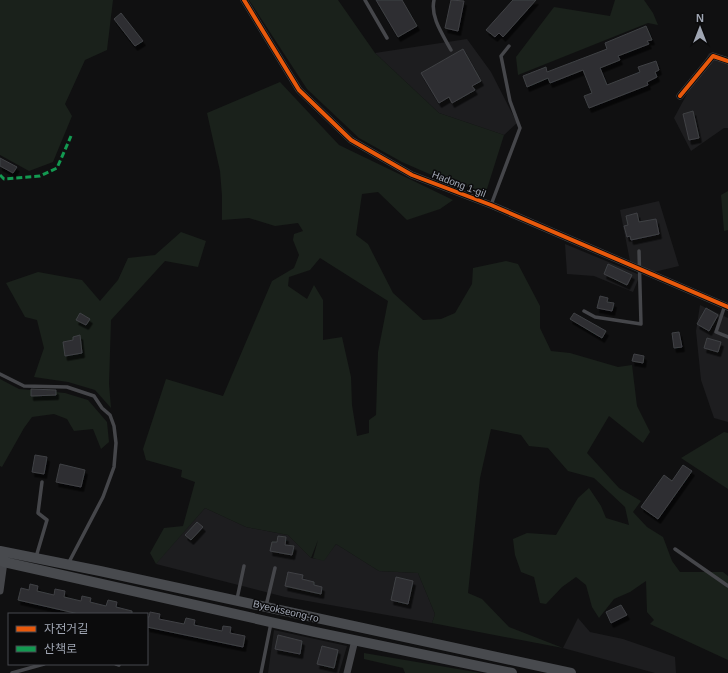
<svg xmlns="http://www.w3.org/2000/svg" width="728" height="673" viewBox="0 0 728 673" font-family="Arial,'Noto Sans KR',sans-serif">
<style>
.built{fill:#1d1d1f}
.green{fill:#1a211b;fill-rule:evenodd}
.building{fill:#2e2e30;stroke:#3f4145;filter:url(#shadow)}
.lines{fill:none;stroke-linecap:round;stroke-linejoin:round}
.service{stroke:#45464a;stroke-width:3.5}
.minor{stroke:#45464a;stroke-width:7}
.secondary{stroke:#484a4e;stroke-width:10}
.quiet{stroke:#139951;stroke-width:3;stroke-dasharray:6 3;stroke-linecap:butt}
.cycleway-casing{stroke:#0b0b0c;stroke-width:6}
.cycleway{stroke:#e8590c;stroke-width:4}
.labels{text-anchor:middle;dominant-baseline:central;stroke-width:3;stroke-linejoin:round;paint-order:stroke}
.street-label{font-size:10px;fill:#a0a6b3;stroke:#0b0b0c}
</style>
<defs>
<filter id="shadow"><feDropShadow dx="2.5" dy="4.5" stdDeviation="0" flood-color="#0009"/></filter>
</defs>
<rect width="100%" height="100%" fill="#101011"/>
<path class="built" d="M467,39L491,72L517,123L504,135L439,113L375,53Z
M709,53L728,57V128H724L691,151L674,118Z
M659,201L679,266L654,272L630,261L620,210Z
M565,244L640,275L633,292L594,276L567,274Z
M700,305L728,318V422L714,418L701,380L696,331Z
M205,508L246,527L288,535L311,558L324,560L336,544L379,571L418,573L435,614L432,623L285,597L156,564L159,560Z
M578,618L590,632L623,639L675,657L676,673H655L563,648Z
M274,630L347,646L339,673H268Z"/>
<path class="green" d="M0,0H113L107,50L85,60L65,104L72,116L53,162L29,171L0,155Z
M249,0H338L375,53L439,113L504,135L486,192L443,180L402,162L359,138L307,89Z
M615,0H644L653,13L658,25L648,23L518,75L516,57L554,7L610,16Z
M280,82L339,145L453,200L440,209L407,220L378,192L362,194L356,235L368,244L393,293L423,320L441,319L455,313L472,284L473,268L506,261L518,264L540,306V328L551,351L570,353L618,367L632,365L637,406L650,432L643,443L609,416L587,453L619,488L641,501L633,512L647,527L663,537L672,561L680,572H723L728,576V660L650,624L654,620L647,612L646,581L630,592L614,599L599,618L592,607L586,585L576,577L562,587L546,604L540,603L534,577L521,572L515,555L513,539L527,533L556,535L578,498L589,488L601,506L606,518L629,525L625,507L594,478L568,471L548,448L529,446L521,435L491,429L480,478L468,593L482,599L509,627L563,648L432,623L435,614L418,573L379,571L336,544L324,561L313,558L318,540L311,558L288,535L246,527L205,508L156,564L150,553L164,528L183,526L195,482L181,477L182,470L146,460L143,449L166,379L223,396L272,281L294,268L299,255L293,240L294,234L303,231L298,223L275,226L249,218L222,220V196L220,171L207,113ZM320,258L388,301L378,352L376,415L369,420V433L357,436L352,405L351,377L342,337L323,340V300L314,285L307,299L288,286L289,277L310,270Z
M728,191V230L724,231L721,195Z
M181,232L206,241L198,267L165,261L111,320L109,384L111,408L95,390L68,382L34,377L44,348L37,320L25,317L6,283L38,272L82,280L100,301L118,280L128,258L155,255Z
M0,379L19,389L65,393L88,400L107,422L109,442L101,449L93,429L74,431L67,419L54,414L32,417L24,428L2,467L0,466Z
M724,432L728,433V489L681,458Z
M364,653L481,673H405L403,668L364,659Z"/>
<path class="building" d="M376,0H402L417,26L398,37Z
M451,0L464,1L458,31L445,28Z
M513,0H536L503,37L499,33L495,37L486,30Z
M121,13L143,41L135,46L114,19Z
M646,26L652,40L647,41L649,44L618,56L620,60L600,68L607,85L640,72L638,67L656,61L659,70L655,72L657,77L647,82L648,85L589,108L584,96L592,93L583,70L550,83L548,78L527,87L523,76L546,67L547,72L607,49L605,43Z
M463,49L481,81L472,86L475,90L452,103L449,97L439,103L421,73Z
M693,111L699,138L689,140L683,114Z
M0,158L17,167L13,173L0,166Z
M637,213L639,222L656,219L659,234L631,240L630,236L627,237L624,226L628,225L626,216Z
M608,264L632,275L627,285L604,274Z
M600,296L608,298L607,302L614,303L612,311L597,308Z
M706,308L718,315L709,331L697,324Z
M80,313L90,319L86,325L76,320Z
M574,313L606,331L602,338L570,319Z
M679,332L682,347L674,348L672,333Z
M80,335L82,353L65,356L63,342L73,340V337Z
M707,338L721,342L718,352L704,348Z
M634,354L644,356L643,363L632,361Z
M31,389L56,390V395L31,396Z
M35,455L47,457L44,474L32,472Z
M60,464L85,470L81,487L56,482Z
M683,465L692,471L658,519L641,507L664,475L672,481Z
M197,522L203,527L191,540L185,535Z
M278,536L286,537L285,545L294,546L292,555L270,551L272,542H277Z
M288,572L303,575L302,579L314,582V585L322,587L321,594L285,586Z
M396,577L413,581L408,604L391,600Z
M30,584L38,586L37,591L54,595L55,589L65,591L64,597L81,601L82,596L91,598L90,602L106,606L108,600L117,602L116,607L132,611V614H79L18,600L21,588L29,590Z
M621,605L627,615L611,623L606,612Z
M150,612L160,614L159,619L184,624L186,618L195,620L194,625L222,631L223,626L231,627L230,633L245,636L243,647L147,627V617H149Z
M278,635L302,641L300,654L275,649Z
M322,646L338,650L334,668L317,664Z"/>
<g class="lines">
<path class="service" d="M365,0L387,38
M434,0C430,17 443,35 451,50
M491,205L520,128L510,101L501,56L509,46
M725,305L716,332L728,337
M584,311L595,317L641,324L639,251
M0,374L24,386L67,387L94,396L102,408L110,415L114,426L116,443L114,467L103,497L68,564
M675,549L728,586
M36,557L47,520L38,513L42,482
M237,599L244,566
M266,606L275,568
M116,664L119,665
M12,673L44,664
M261,673L271,623"/>
<path class="minor" d="M244,0L299,90L351,140L412,175L491,205L728,307
M680,96L713,56L728,61
M0,591L4,562
M347,673L355,640"/>
<path class="secondary" d="M0,551L100,571L571,673
M0,560L4,562L315,632L512,673"/>
<path class="quiet" d="M0,175L4,179L40,176L57,168L71,136"/>
<defs>
<path id="cycleway" d="M244,0L299,90L351,140L412,175L491,205L728,307
M680,96L713,56L728,61"/>
</defs>
<use href="#cycleway" class="cycleway-casing"/>
<use href="#cycleway" class="cycleway"/>
</g>
<g class="labels">
<g class="street-label">
<text transform="translate(459 184) rotate(21)">Hadong 1-gil</text>
<text transform="translate(286 611) rotate(13)">Byeokseong-ro</text>
</g>
</g>
<rect x="8" y="613" width="140" height="52" fill="#0b0b0c" stroke="#47494f"/>
<rect x="16" y="626" width="20" height="6" fill="#e8590c" stroke="#47494f"/>
<text x="44" y="633" font-size="12" fill="#a0a6b3">자전거길</text>
<rect x="16" y="646" width="20" height="6" fill="#139951" stroke="#47494f"/>
<text x="44" y="653" font-size="12" fill="#a0a6b3">산책로</text>
<g transform="translate(700 28)" stroke="#0b0b0c" stroke-width="3" paint-order="stroke">
<path d="M0-3L7 15L0 10L-7 15Z" fill="#a0a6b3"/>
<text y="-6" font-size="11" font-weight="bold" text-anchor="middle" fill="#a0a6b3">N</text>
</g>
</svg>
